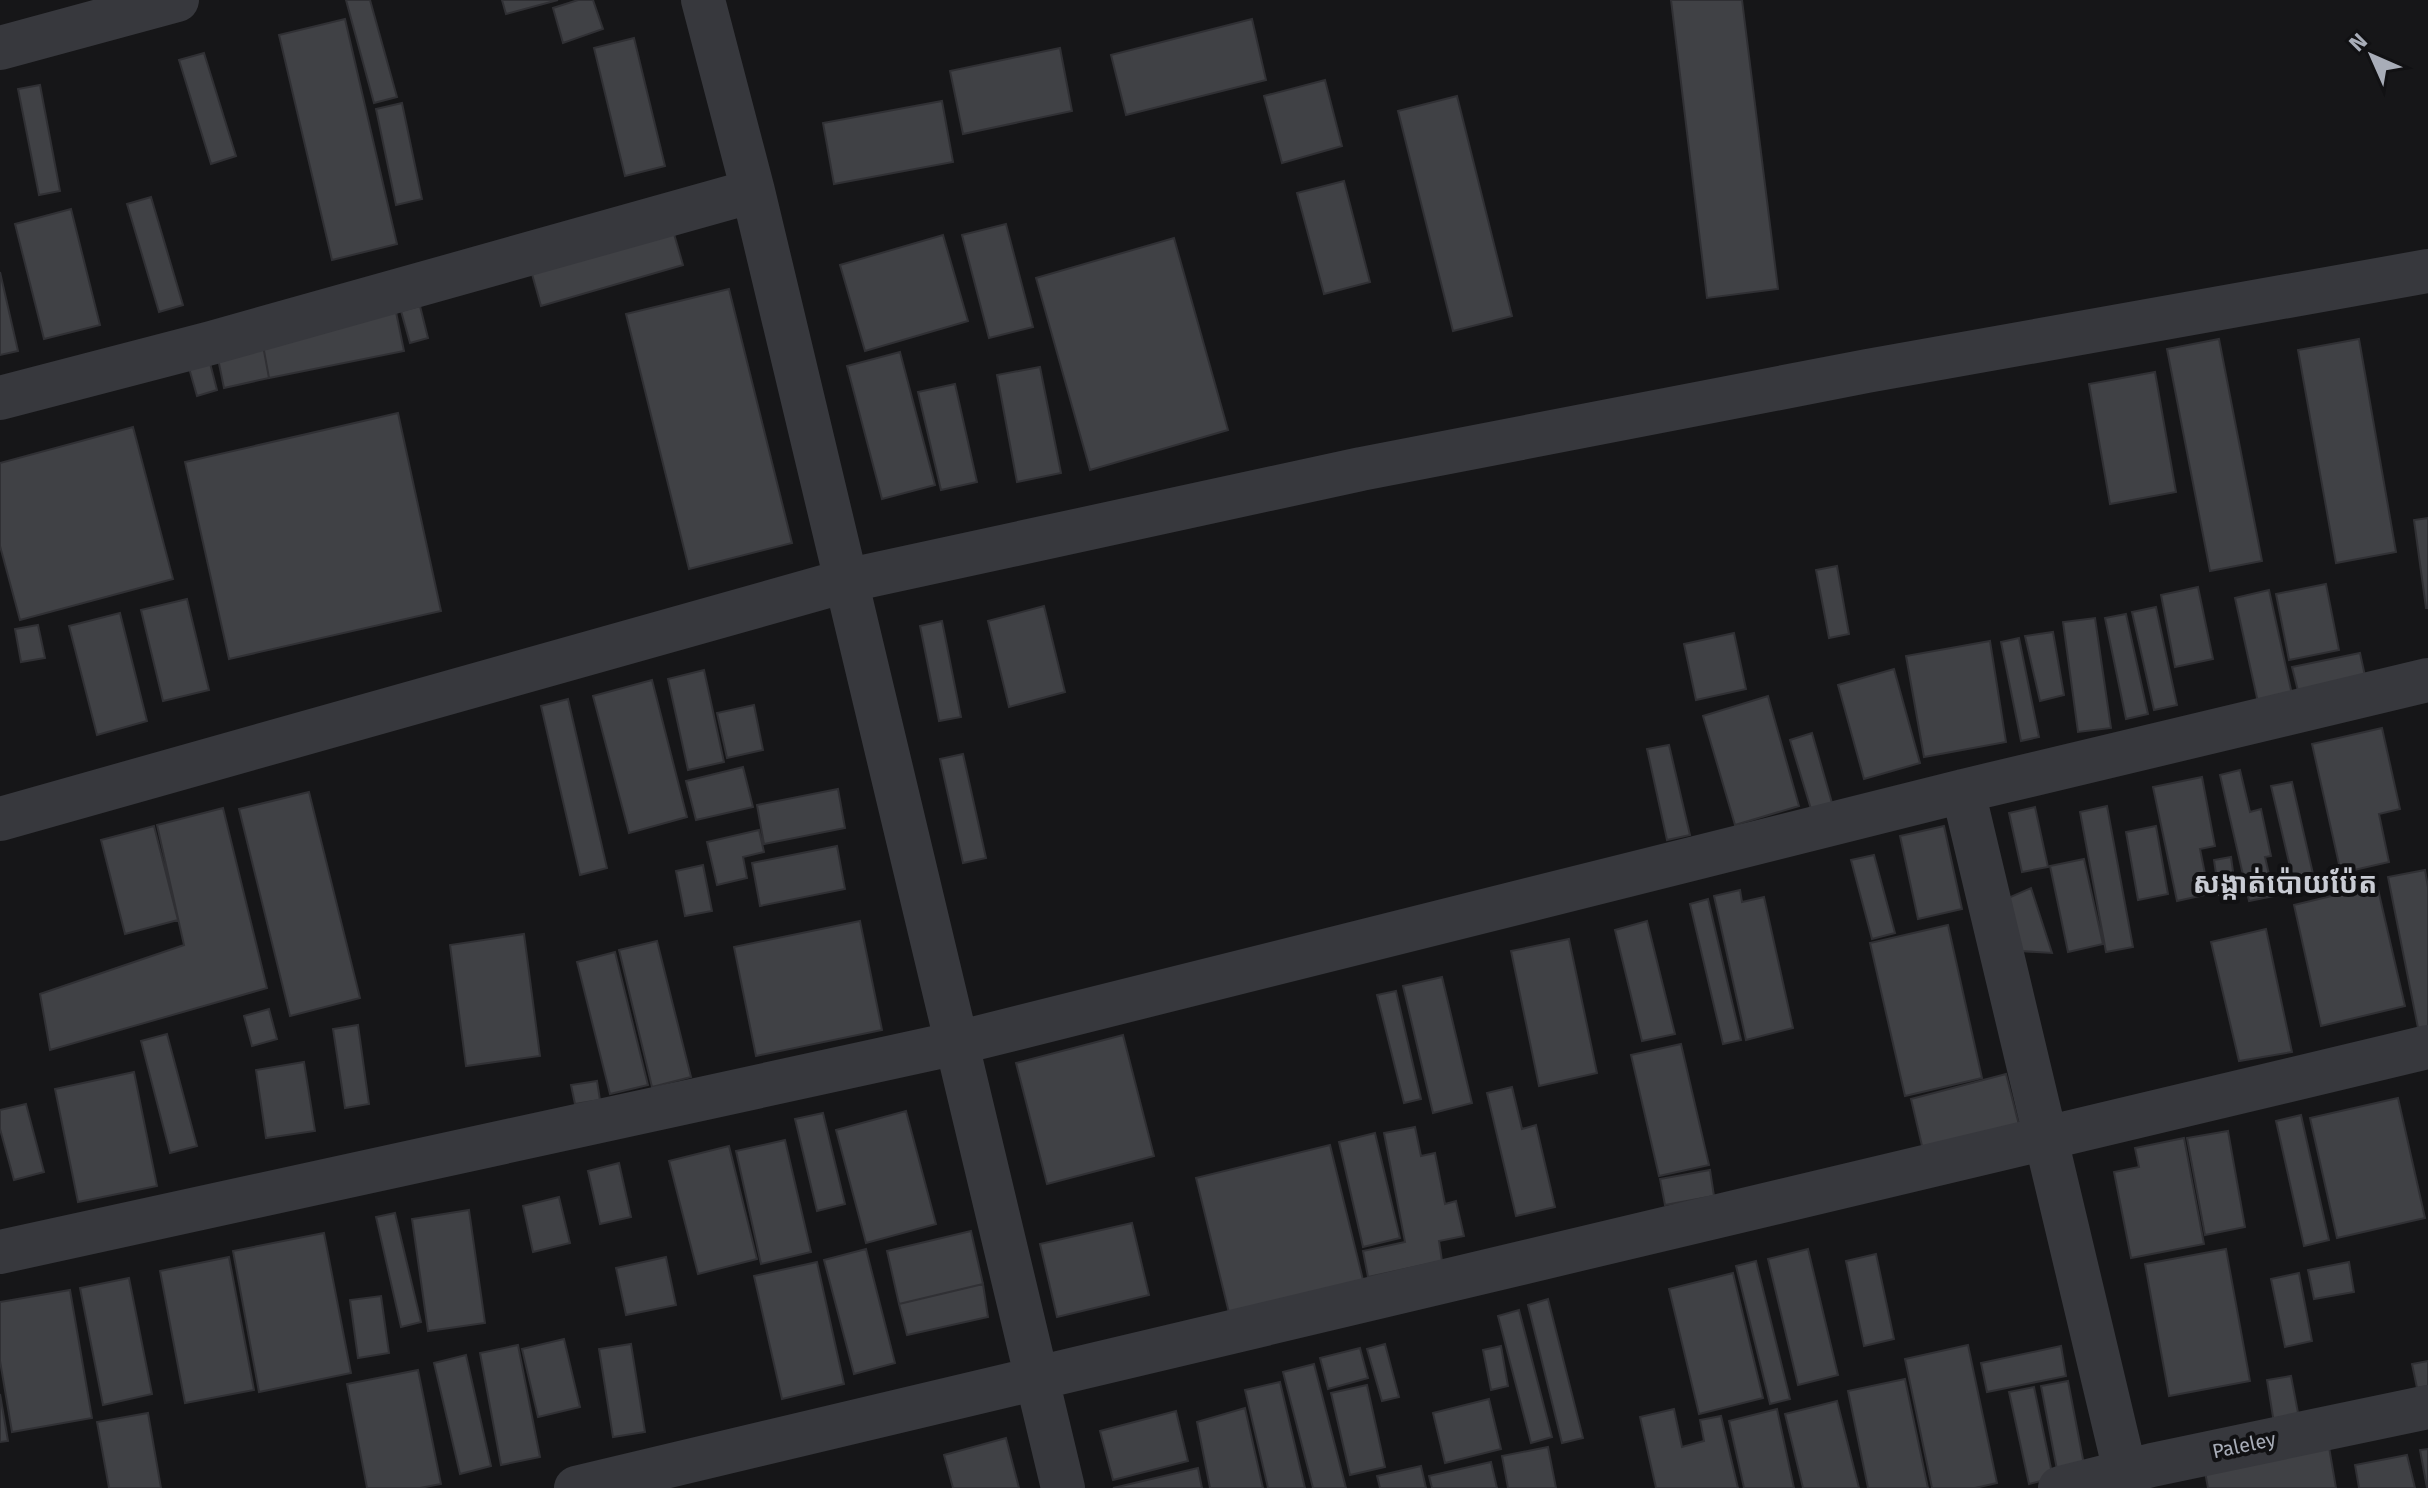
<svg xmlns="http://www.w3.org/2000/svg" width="2428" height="1488" viewBox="0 0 2428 1488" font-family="'Fira Sans','Noto Sans Khmer',sans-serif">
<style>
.building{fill:#404145;stroke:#303034;stroke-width:2}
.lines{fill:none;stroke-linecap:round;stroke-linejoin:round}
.minor{stroke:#37383d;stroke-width:44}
.labels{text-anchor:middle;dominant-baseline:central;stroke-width:8;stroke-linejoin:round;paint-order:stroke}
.street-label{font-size:20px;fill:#a8adb8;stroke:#111113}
.district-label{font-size:28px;font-weight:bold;fill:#c9ccd4;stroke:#111113}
</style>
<rect width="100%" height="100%" fill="#161618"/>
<path class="building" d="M346,0H370L397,97L374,103Z
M502,0H558L506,14Z
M578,0H593L603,29L563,43L553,8Z
M1671,0H1742L1778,289L1707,298Z
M345,19L397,244L332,260L279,35Z
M1252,19L1266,80L1126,115L1111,55Z
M634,38L665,166L625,176L594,48Z
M1060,48L1072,111L963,134L950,71Z
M204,53L236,156L211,164L179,60Z
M1325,80L1342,146L1282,163L1264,96Z
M40,85L60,191L39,195L18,89Z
M1457,96L1512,316L1453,331L1398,111Z
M942,101L953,162L834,184L823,123Z
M402,103L422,199L396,205L376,109Z
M1344,181L1370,282L1324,294L1297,193Z
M151,197L183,305L159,312L127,204Z
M71,209L100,325L44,339L15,224Z
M1006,224L1033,327L989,338L962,235Z
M672,227L683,265L541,306L530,267Z
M943,235L968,321L865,351L840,265Z
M1174,238L1228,430L1090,470L1036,278Z
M0,272L18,351L0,355Z
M729,289L792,543L689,569L626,314Z
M420,306L428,338L410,343L401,311Z
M396,312L404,351L269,378L262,340Z
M2219,339L2262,561L2210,571L2167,349Z
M2359,339L2396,552L2336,563L2298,350Z
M262,340L269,378L224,388L216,349Z
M900,352L935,485L882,499L847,366Z
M210,363L217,390L197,396L189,368Z
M1040,367L1061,473L1017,482L997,375Z
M2155,372L2176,492L2110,504L2089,384Z
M955,384L977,482L941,490L918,392Z
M398,413L441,611L229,659L185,462Z
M133,427L173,579L20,620L0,546V463Z
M2428,518V608H2426L2414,520Z
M1837,566L1849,634L1829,638L1816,570Z
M2326,584L2339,650L2289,660L2276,594Z
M2198,587L2213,659L2175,667L2161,595Z
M2269,590L2293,699L2259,707L2235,598Z
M187,599L209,690L163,701L141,610Z
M1044,606L1065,692L1009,707L988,621Z
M2156,607L2177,705L2154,710L2132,612Z
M120,613L147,721L97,735L69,626Z
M2126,614L2148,714L2126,719L2105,618Z
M2095,618L2111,728L2078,732L2063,622Z
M942,621L961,717L939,721L920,626Z
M38,625L45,658L21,662L15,629Z
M2053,632L2064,695L2040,701L2025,636Z
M1734,633L1746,689L1696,700L1684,644Z
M2019,638L2039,737L2021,741L2001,642Z
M1990,641L2006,742L1924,757L1906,656Z
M2360,653L2365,676L2298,691L2292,667Z
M1894,669L1920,763L1864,779L1838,685Z
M704,670L724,762L688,770L668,679Z
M652,680L687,817L629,833L593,696Z
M1768,696L1799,806L1735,825L1703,716Z
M568,699L607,868L580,875L541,706Z
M754,705L763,750L727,758L717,713Z
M2382,728L2400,809L2379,814L2389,862L2341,873L2312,744Z
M1812,733L1832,803L1811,809L1790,740Z
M1669,745L1690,835L1667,840L1647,749Z
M963,754L986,858L963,863L940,759Z
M743,767L753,807L696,820L686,781Z
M2240,770L2250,812L2261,809L2271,856L2265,857L2274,896L2249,901L2220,775Z
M2202,777L2215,846L2200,849L2209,894L2177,901L2153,787Z
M2292,782L2316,887L2296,892L2271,786Z
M838,789L845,828L764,844L757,805Z
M309,792L360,998L290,1016L239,809Z
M2107,806L2133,947L2106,952L2080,812Z
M2035,807L2048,867L2022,872L2009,813Z
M223,808L267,988L50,1050L40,994L184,945L157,825Z
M154,826L178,920L125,934L101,840Z
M1944,826L1962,909L1918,919L1900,836Z
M2156,826L2168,894L2138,900L2126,832Z
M759,830L764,852L743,857L747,878L717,885L707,842Z
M837,846L845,889L760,906L752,863Z
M1874,855L1895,933L1872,939L1851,860Z
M2231,857L2236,893L2219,895L2214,860Z
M2084,859L2103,944L2068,952L2050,866Z
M703,865L712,911L685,916L676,871Z
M2425,870L2428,887V1031L2419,1033L2388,877Z
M2377,885L2405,1006L2321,1026L2294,905Z
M2031,888L2052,953L2020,951L2008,898Z
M1740,890L1742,902L1764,897L1793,1028L1746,1040L1714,896Z
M1708,899L1741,1040L1723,1044L1690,904Z
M860,921L882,1030L756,1056L734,947Z
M1647,921L1675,1034L1642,1041L1615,930Z
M1948,925L1982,1078L1905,1096L1870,943Z
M2266,929L2292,1052L2239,1061L2211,942Z
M524,934L540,1056L466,1066L450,945Z
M1569,939L1597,1073L1539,1086L1511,951Z
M657,941L691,1077L652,1087L619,950Z
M615,952L648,1085L610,1094L577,962Z
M1442,977L1472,1103L1433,1113L1403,986Z
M1396,991L1421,1099L1404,1103L1377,995Z
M269,1009L277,1039L252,1046L244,1016Z
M358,1025L369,1104L345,1108L333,1029Z
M167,1034L197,1146L170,1153L141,1041Z
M1123,1035L1154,1156L1047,1184L1016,1063Z
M1681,1044L1709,1165L1659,1176L1631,1055Z
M304,1062L315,1131L266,1138L256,1070Z
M134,1072L157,1186L78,1202L55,1089Z
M2006,1074L2019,1125L1923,1150L1911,1099Z
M597,1081L600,1100L575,1104L571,1085Z
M1512,1087L1522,1129L1536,1125L1555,1207L1516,1216L1487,1093Z
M2398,1098L2425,1218L2337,1238L2310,1118Z
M26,1104L44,1172L14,1180L0,1129V1110Z
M906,1111L936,1224L866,1243L836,1130Z
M823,1113L845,1204L817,1211L795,1119Z
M2301,1115L2329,1240L2304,1246L2276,1121Z
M1415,1127L1421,1156L1435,1153L1445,1204L1456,1201L1464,1236L1439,1241L1442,1261L1368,1277L1363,1251L1405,1242L1384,1133Z
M2228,1131L2245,1227L2205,1235L2187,1138Z
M1375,1133L1400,1238L1363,1247L1339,1142Z
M2184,1138L2204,1244L2131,1258L2114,1172L2139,1167L2135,1148Z
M785,1140L811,1252L761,1264L736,1151Z
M1330,1145L1363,1280L1229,1313L1196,1178Z
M729,1146L757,1259L698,1274L669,1161Z
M619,1163L631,1217L600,1224L588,1171Z
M1710,1170L1714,1196L1665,1205L1660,1179Z
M559,1197L570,1243L533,1252L523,1206Z
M469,1210L485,1323L428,1331L412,1219Z
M395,1213L421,1322L401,1327L376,1217Z
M1132,1223L1149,1295L1057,1317L1040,1244Z
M971,1231L983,1284L899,1304L887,1251Z
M324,1233L351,1373L259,1392L233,1251Z
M866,1249L895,1363L854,1374L824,1260Z
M1808,1249L1838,1375L1798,1385L1768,1259Z
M2226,1249L2250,1381L2169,1396L2145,1264Z
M1876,1254L1894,1339L1864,1346L1846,1261Z
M229,1257L254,1390L185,1403L160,1271Z
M666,1257L676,1305L626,1315L616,1268Z
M1756,1261L1790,1399L1770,1404L1736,1266Z
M817,1262L844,1384L782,1399L754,1276Z
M2349,1262L2354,1292L2314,1299L2308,1270Z
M1733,1273L1763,1398L1699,1414L1669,1289Z
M2299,1273L2312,1341L2285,1347L2271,1279Z
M129,1278L152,1394L103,1405L80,1288Z
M983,1284L988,1317L907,1335L899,1304Z
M70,1290L92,1418L12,1432L0,1361V1302Z
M381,1296L389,1353L358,1358L350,1300Z
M1548,1299L1583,1438L1562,1443L1528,1305Z
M1519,1310L1552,1437L1531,1443L1498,1316Z
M564,1339L580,1407L538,1417L522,1349Z
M631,1344L645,1432L613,1437L599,1349Z
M1385,1344L1399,1397L1382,1401L1367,1349Z
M518,1345L540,1457L501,1465L480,1353Z
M1968,1345L1997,1483L1975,1488H1932L1905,1359Z
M1501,1346L1508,1386L1491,1390L1483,1350Z
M2061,1346L2066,1376L1987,1392L1981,1363Z
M1360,1348L1368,1378L1328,1389L1320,1358Z
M466,1355L491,1466L460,1474L434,1363Z
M2428,1361V1386L2417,1388L2412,1364Z
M1314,1364L1346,1488H1313L1283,1372Z
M418,1370L441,1484L420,1488H367L347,1384Z
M2291,1376L2299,1418L2274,1423L2267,1380Z
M1905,1379L1928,1488H1868L1848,1391Z
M2068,1381L2085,1470L2058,1475L2041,1386Z
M1280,1382L1305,1488H1268L1245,1390Z
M1367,1385L1385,1467L1350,1475L1331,1393Z
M2034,1387L2053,1478L2029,1484L2009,1392Z
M0,1394L8,1441L0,1442Z
M1489,1399L1501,1449L1445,1463L1433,1413Z
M1837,1401L1859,1488H1803L1785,1414Z
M1245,1408L1263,1488H1210L1197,1422Z
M1674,1409L1682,1447L1704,1441L1700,1420L1721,1416L1738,1488H1656L1640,1417Z
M1777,1409L1794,1488H1744L1729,1421Z
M1176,1411L1188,1461L1113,1480L1100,1431Z
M148,1413L161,1488H109L97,1422Z
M1006,1438L1019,1488H953L944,1455Z
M1548,1447L1556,1488H1508L1502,1456Z
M2329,1447L2336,1488H2208L2205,1472Z
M2428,1449V1488H2427L2420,1450Z
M2407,1455L2415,1488H2359L2355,1465Z
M1491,1462L1497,1488H1432L1429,1476Z
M1421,1466L1426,1488H1380L1377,1476Z
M1198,1468L1202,1488H1113Z"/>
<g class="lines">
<path class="minor" d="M703,0L753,191L1063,1488
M0,48L177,0
M0,398L211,343L753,191
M1963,791L2125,1471
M0,819L845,581L1361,469L1867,371L2428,271
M0,1252L957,1043L1963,791L2428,680
M576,1488L2428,1047
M2060,1488L2152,1465L2428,1407"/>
</g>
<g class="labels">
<g class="street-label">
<text transform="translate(2244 1445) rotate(-12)">Paleley</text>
</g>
<g class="district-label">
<text x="2285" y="883">សង្កាត់ប៉ោយប៉ែត</text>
</g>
</g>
<g transform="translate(2372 56) rotate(315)" stroke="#111113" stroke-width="6" paint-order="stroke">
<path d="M0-6L14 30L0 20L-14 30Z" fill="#a8adb8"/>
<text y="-12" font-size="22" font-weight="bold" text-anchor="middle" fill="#a8adb8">N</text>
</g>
</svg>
